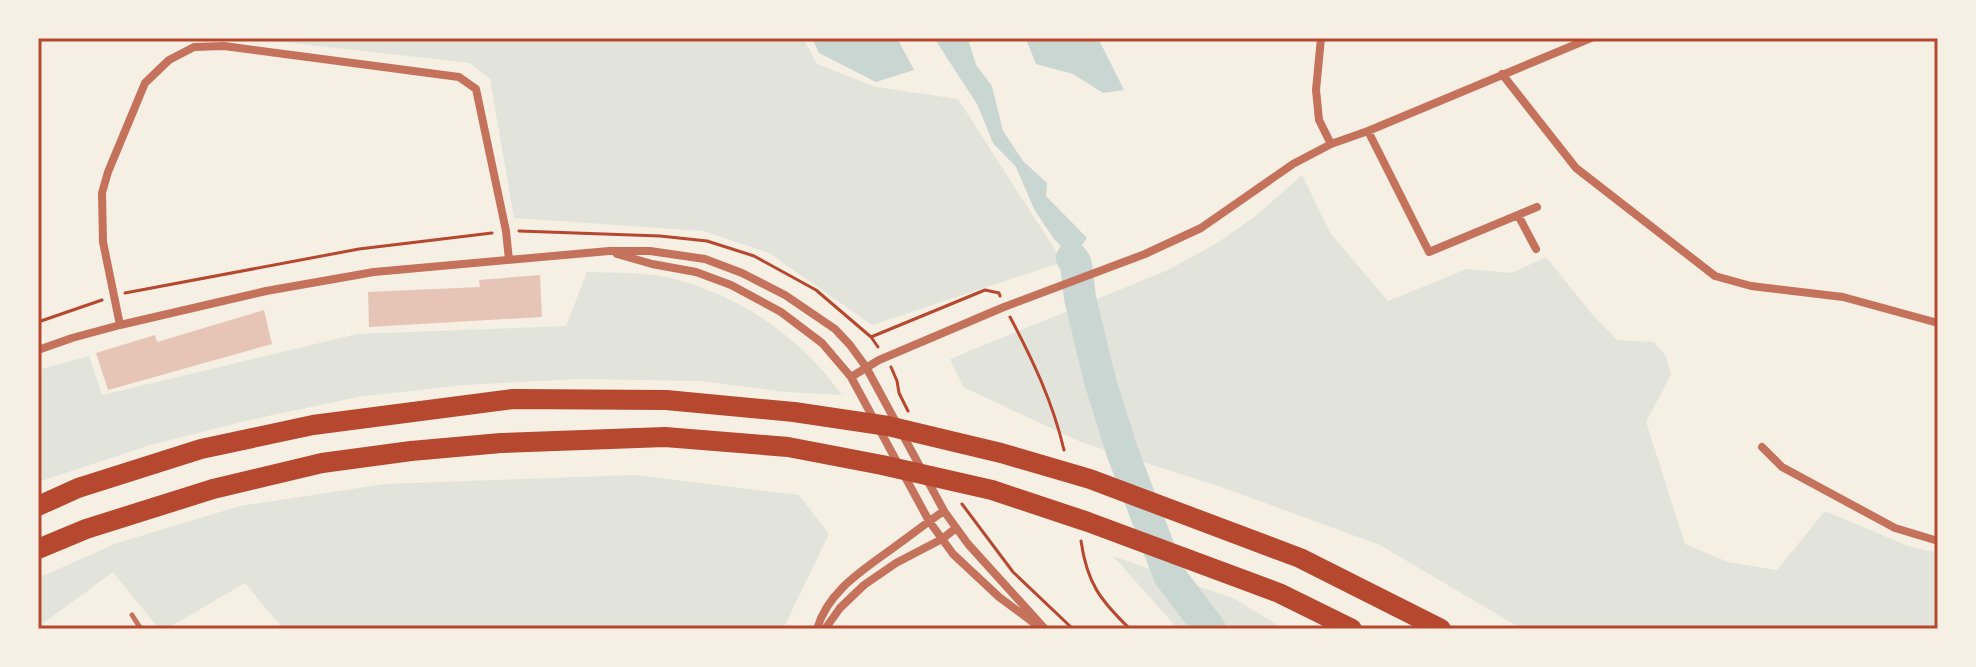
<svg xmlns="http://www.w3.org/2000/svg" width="1976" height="667" viewBox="0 0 1976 667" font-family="'Golos Text',sans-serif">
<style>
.green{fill:#e2e4dc}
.water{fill:#c9d6d2}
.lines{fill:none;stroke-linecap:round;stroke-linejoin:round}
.river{stroke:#c9d6d2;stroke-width:32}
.building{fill:#e6c5b7}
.path{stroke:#b5482f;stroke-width:3}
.service{stroke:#c5725c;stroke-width:5}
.minor{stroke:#c5725c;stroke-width:8}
.motorway{stroke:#b5482f;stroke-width:20}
.neatline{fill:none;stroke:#b5482f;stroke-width:3}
</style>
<rect width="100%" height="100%" fill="#f6efe4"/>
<path class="green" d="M247,38H736L743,40L745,38H803L817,64L876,87L958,99L1063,262L872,325L769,253L703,231L514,218L490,79L470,63Z
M1302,175L1331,234L1388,301L1467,269L1512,273L1546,257L1591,313L1617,340L1654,342L1666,356L1671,375L1646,422L1685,544L1728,562L1777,570L1825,511L1908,546L1938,553V629H1522L1380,545L1221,487L1081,442L963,387L950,359L1168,270L1217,243L1257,215Z
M587,272C610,273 645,272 667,277C738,294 799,335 842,395L785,392L702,381L577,379L464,385L358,397L245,421L150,445L38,482V370L89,356L102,395L357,334L566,326Z
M634,475L799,495L829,534L783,629H283L245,583L166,629H159L113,572L38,627V578L117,543L240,506L385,484Z
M1113,556L1235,599L1284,629H1178Z"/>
<path class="water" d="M812,38H897L914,70L876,82L819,53Z
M934,38H985L969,42L976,65L992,86L1003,131L1023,161L1047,183L1046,196L1087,238L1072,258L1054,239L1034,209L1016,167L993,143L977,104Z
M1020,38H1098L1124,90L1103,93L1073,74L1036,64L1026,39Z"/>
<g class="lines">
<path class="river" d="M1072,258L1076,264L1080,298L1100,381L1122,451L1169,575L1210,629"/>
</g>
<path class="building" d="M540,275L542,317L369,327L368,292L480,287L479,280Z
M264,310L272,344L108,390L96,353L155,335L157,342Z"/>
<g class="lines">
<path class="path" d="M519,231L660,236L707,241L754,256L816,290L871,337L878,347
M125,293L359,249L492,233
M1010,317C1033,360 1053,403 1064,450
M38,322L102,300
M871,337L985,290L999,293L1000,296
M891,367L897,381L899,393L908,411
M962,504L1013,572L1073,629
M1081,541C1087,583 1100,600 1130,629"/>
<path class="service" d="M132,615L141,629"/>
<path class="minor" d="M1321,38L1316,90L1319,120L1331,144
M1502,74L1576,168L1715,276L1751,286L1843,297L1938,323
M1368,131L1429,252L1537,207
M1518,215L1536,249
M617,254L652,264L696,272L731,285L781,312L822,343L851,377L929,521L953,554L999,597L1034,623
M120,325L103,242L102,193L108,172L145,83L169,60L194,47L224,46L459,77L476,89L506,231L509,260
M38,350L72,338L120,325L266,291L374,272L609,251H650L705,259L742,273L785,295L835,329L850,345L866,367L944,511L968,544L1045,629
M851,377L879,360L1004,307L1145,254L1201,228L1293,164L1331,144L1368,131L1591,38
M1762,447L1782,467L1895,528L1938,541
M817,629C828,591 863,570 893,548C910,536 926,523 944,511
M825,629L840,608L864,585L896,563L942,539L956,528"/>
<path class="motorway" d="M38,506L78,488L201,449L313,425L513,399L666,400L794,412L888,426L1001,453L1090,479L1300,558L1441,629
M38,549L86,529L213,489L322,463L411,451L501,443L665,437L788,447L882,465L992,490L1088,522L1279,593L1352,629"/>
</g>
<rect width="1976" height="667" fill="none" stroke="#f6efe4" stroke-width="80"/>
<rect x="40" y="40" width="1896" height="587" class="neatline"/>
</svg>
